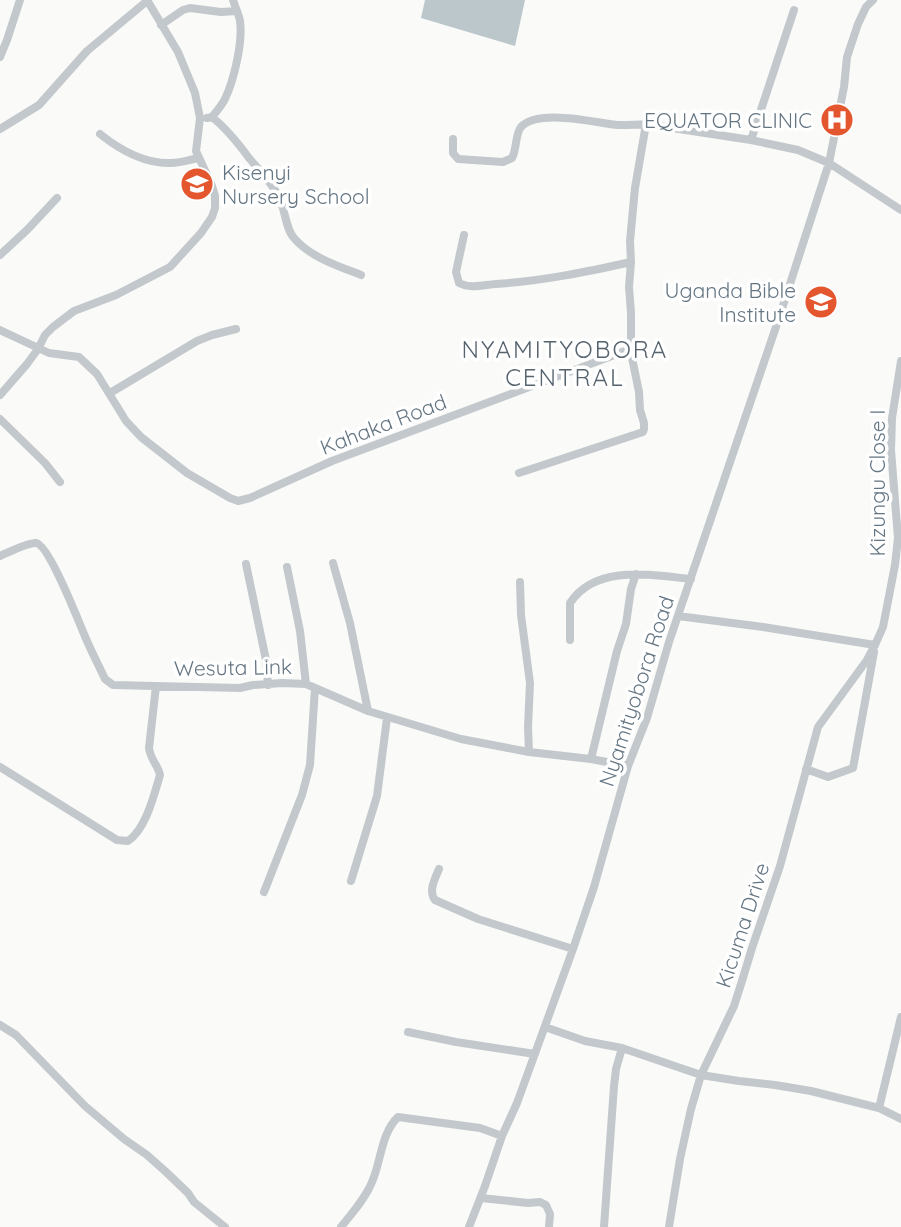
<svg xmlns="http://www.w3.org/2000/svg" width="901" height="1227" viewBox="0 0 901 1227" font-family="Quicksand,sans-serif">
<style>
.water{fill:#bbc7cb}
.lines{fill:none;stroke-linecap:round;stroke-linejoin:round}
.street{stroke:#c3c8cc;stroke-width:8}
.labels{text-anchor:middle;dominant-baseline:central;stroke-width:7;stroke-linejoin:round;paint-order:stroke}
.poi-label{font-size:21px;fill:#657683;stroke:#fff;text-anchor:end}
.street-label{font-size:21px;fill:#657683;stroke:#fff}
.quarter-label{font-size:24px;letter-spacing:2px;fill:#57646e;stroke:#fff}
</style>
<rect width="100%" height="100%" fill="#fafaf8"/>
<path class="water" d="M425,0H525L515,46L421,18Z"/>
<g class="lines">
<path class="street" d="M161,25L183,10L190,8L221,12L237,11
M0,57L7,40L20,0
M212,117C227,129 238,143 249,158C259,170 272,183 279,197C285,209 286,230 294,238C310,257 338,266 361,275
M207,118L212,117C217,111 222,105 225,99C234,80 243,42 240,21C239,14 235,7 233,0
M0,129L39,105L87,51L147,1
M100,134C120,150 144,164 171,163C180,163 189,160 198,158
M453,139V153L458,159L503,162L512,158C517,149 515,134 521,127C538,108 596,123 618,125C627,125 637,125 646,124
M751,140L794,10
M464,235L456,272L459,283C471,289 483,285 496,284C542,281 586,272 631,262
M0,255L27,230L57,198
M0,330L49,353L79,357L97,374L126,421L141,437L187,473L230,498L238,501L250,498L332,461L625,351L631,353V313L629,287L631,262L630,241L635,188L646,124L751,140L798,150L829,163L901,210
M110,393L197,341L212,335L236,329
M0,395L27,364L38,349L45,335L53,327L74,311L116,295L170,267L201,233L212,217L215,208V196L212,186L196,151L200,118L195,93L178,52L147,0
M0,419L45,463L60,482
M519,473L643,432L644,429V423L640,410L639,392L631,353
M0,556C7,553 29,542 36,543C49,545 78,620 84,634C90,649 98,664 105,679L113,685L240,688L253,685L282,683L306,684L368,711L461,739L529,752L591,759L628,766
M333,563L350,623L368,711
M246,564L266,660L268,685
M287,567L300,631L306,684
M520,582L521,615L530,683L528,727L529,752
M678,616L763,627L875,645
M570,640V603C596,564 651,575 691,579
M591,759L617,651L626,624L631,589L636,574
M0,767L117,840L128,841C146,829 154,795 160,775C158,765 150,759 149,748L156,686
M806,769L828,777L853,768L874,652
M439,869C435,879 428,891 435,900L478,919L573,949
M351,881L377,796L387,718
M264,892L302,795L310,765L315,688
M0,1025L16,1035L85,1106L124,1139L147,1155L165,1171L188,1193L194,1202L225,1227
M545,1027L585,1041L622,1048L701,1075L739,1081L775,1085L811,1091L879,1108L901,1119
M408,1032L456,1042L535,1054
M879,1108L901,1017
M481,1198L528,1203L540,1202L546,1205L550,1214L549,1227
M341,1227C352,1213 365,1199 372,1182C381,1162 381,1133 398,1117L480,1128L502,1136
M469,1227L485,1186L502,1136L517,1103L573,949L594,887L628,766L647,718L669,642L779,318L829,163L844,87L847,57L858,24L866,7L873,0
M604,1227L614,1086L616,1069L622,1048
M669,1227L680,1159L691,1109L701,1075L734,1006L742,981L752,948L780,866L818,727L867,660L875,645L883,627L895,565L898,538L891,450L892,418L901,361"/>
</g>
<defs>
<symbol id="hospital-disc" viewBox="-11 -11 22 22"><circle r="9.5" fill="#e4572e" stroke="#fff"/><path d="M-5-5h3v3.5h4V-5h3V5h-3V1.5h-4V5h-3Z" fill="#fff"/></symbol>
<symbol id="school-disc" viewBox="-11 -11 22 22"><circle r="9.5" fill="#e4572e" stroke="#fff"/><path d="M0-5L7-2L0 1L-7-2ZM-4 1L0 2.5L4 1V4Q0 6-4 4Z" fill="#fff"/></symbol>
</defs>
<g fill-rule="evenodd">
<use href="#hospital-disc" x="818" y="101" width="38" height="38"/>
<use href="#school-disc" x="178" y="165" width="38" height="38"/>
<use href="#school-disc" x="802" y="283" width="38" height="38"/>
</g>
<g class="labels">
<g class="poi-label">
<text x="812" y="120">EQUATOR CLINIC</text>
<text x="222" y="172" text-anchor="start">Kisenyi<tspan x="222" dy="24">Nursery School</tspan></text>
<text x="796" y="290">Uganda Bible<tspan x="796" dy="24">Institute</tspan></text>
</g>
<g class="street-label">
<text transform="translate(383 424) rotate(-21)">Kahaka Road</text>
<text transform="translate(877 483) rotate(-90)">Kizungu Close I</text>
<text transform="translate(233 667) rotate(-1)">Wesuta Link</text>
<text transform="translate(636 691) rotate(-72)">Nyamityobora Road</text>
<text transform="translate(742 925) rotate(-72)">Kicuma Drive</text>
</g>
<g class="quarter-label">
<text x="565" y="349">NYAMITYOBORA<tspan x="565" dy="28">CENTRAL</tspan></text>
</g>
</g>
</svg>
